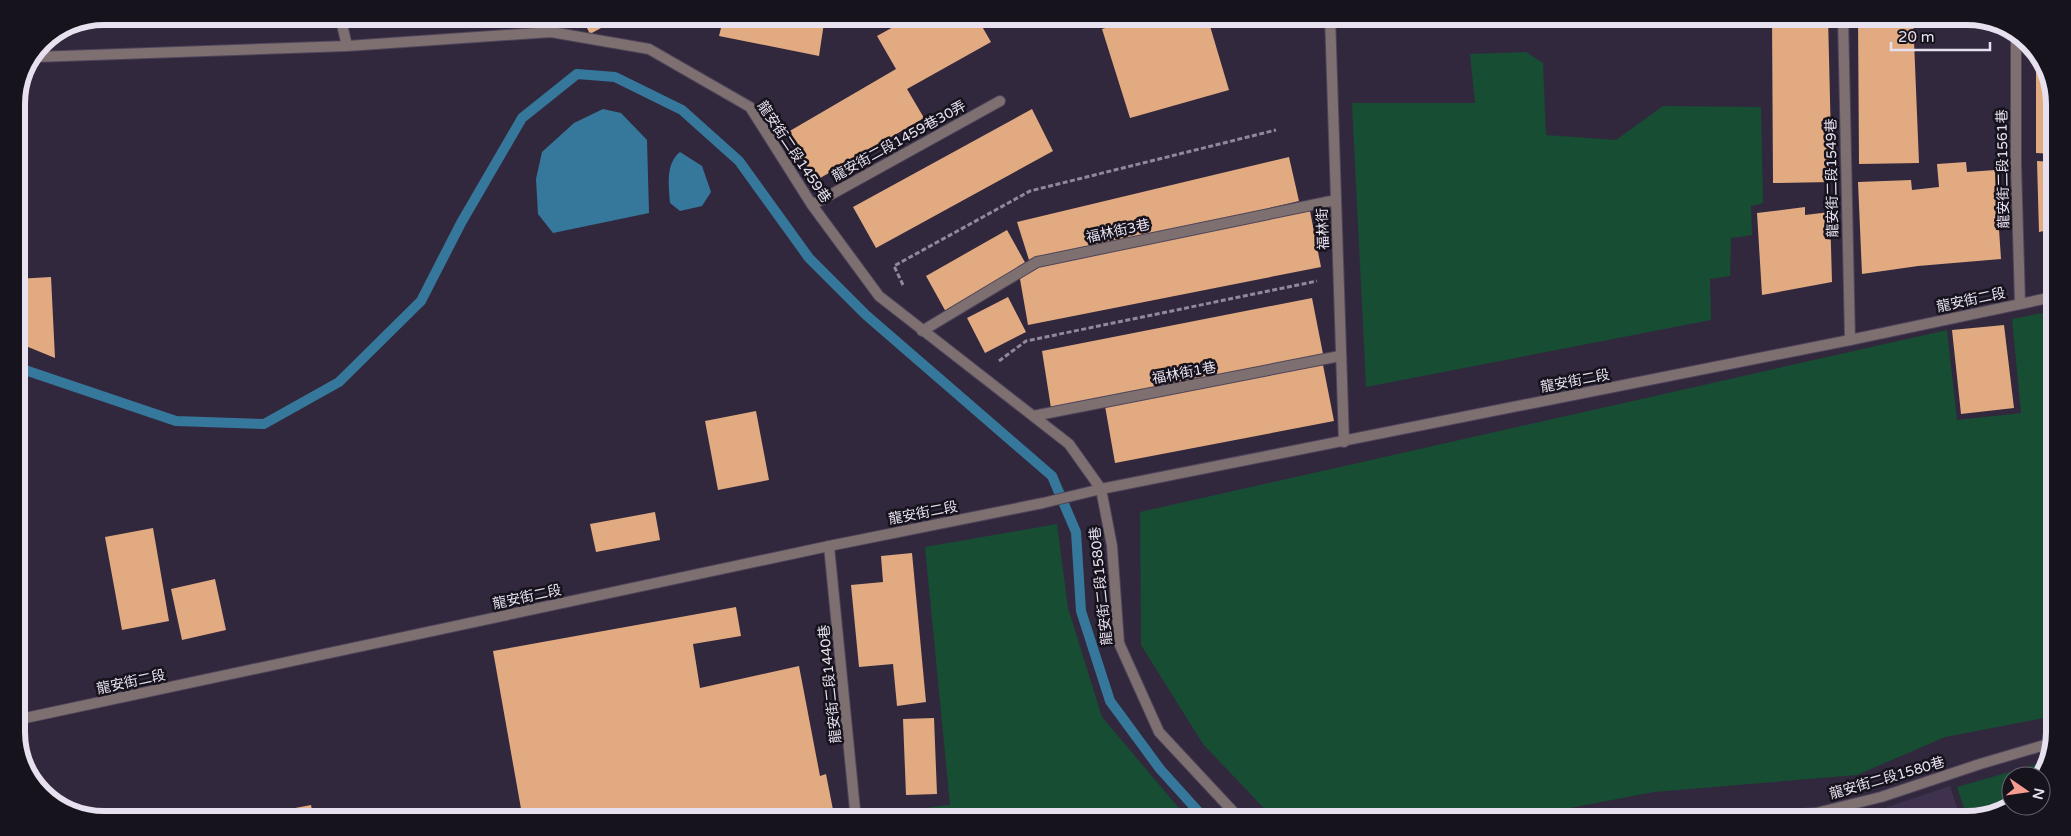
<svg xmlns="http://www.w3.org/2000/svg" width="2071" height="836" viewBox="0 0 2071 836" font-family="'Varela Round','Noto Sans TC',sans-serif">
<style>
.built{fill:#3f324e}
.green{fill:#164d33}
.water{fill:#36789b}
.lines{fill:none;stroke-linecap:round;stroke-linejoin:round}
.stream{stroke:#36789b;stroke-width:10}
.building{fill:#e2aa81}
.service-casing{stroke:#4f455a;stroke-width:12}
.minor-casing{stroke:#4f455a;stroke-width:12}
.tertiary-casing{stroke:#4f455a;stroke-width:12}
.path{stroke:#91889b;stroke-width:3;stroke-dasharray:5 2.5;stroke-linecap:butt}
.service{stroke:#7e6f71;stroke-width:10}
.minor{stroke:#7e6f71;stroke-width:10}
.tertiary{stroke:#7e6f71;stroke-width:10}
.labels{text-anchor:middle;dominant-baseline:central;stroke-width:5;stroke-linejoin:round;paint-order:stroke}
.street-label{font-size:14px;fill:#e7e0ef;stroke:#17131d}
.rim{fill:none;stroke:#e7e0ef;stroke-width:6}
</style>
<rect width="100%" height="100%" fill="#32283e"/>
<path class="built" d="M1950,786L1961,820H1821L1867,814Z"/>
<path class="green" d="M1526,52L1543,63L1546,135L1616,140L1663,106L1761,107L1763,203L1751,206L1752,235L1731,238L1730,276L1710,279L1711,320L1366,387L1352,103H1475L1470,54Z
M2053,311L2049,717L1945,737L1857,775L1654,792L1507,820H1275L1203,744L1141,645L1140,512L1947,330L1957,420L2021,413L2012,319Z
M1057,524L1068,608L1102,717L1189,820H874L873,814L950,805L925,547Z
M2048,761V766L2040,776H2011V806H2012L1968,820L1957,787Z"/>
<path class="water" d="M603,109L621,113L647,140L649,213L553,233L538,214L536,179L542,152L574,123Z
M680,152L702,166L711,192L702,206L680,211L670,203C669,186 665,164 680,152Z"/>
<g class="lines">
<path class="stream" d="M16,367L176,421L264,424L339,382L421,301L461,223L522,118L577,74L615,77L682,110L739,161L809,258L866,315L1052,476L1076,532L1081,611L1110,701L1160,769L1206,820"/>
</g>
<path class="building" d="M581,16H633L617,25L614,21L590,34Z
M724,16H825L819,56L719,36Z
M913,16H976L991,42L907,89L924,118L815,181L788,132L896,69L877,36Z
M1146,16H1207L1229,90L1130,118L1102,29Z
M1772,16H1828L1832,182L1773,183Z
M1858,16H1913L1919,163L1859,164Z
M2036,52L2040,55L2055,98L2054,154L2036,153Z
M1032,109L1053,151L876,248L853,207Z
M1289,157L1299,201L1153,236L1029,260L1017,222Z
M2037,161L2054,162L2053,229L2039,232Z
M1966,162L1967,172L1995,170L2001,259L1918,266L1862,274L1858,182L1911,180L1912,190L1939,187L1937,164Z
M1805,207V215L1830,212L1832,282L1762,295L1757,213Z
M1310,211L1321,267L1028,325L1020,279L1039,265Z
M1007,230L1027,266L946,312L926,276Z
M51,277L55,358L16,342V279Z
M1008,297L1026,332L985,353L967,318Z
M1312,298L1323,354L1051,408L1042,351Z
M2004,325L2014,408L1961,414L1952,330Z
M1323,365L1334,421L1115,463L1105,406Z
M756,411L769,480L718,490L705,421Z
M655,512L660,540L596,552L590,524Z
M153,528L169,621L122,630L105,537Z
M912,553L926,702L897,706L893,664L859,667L851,585L883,582L881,556Z
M215,579L226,630L182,640L171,589Z
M736,607L741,636L693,644L700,688L799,666L820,776L826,774L835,820H523L493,651Z
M934,718L937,794L906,795L903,719Z
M311,805L314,820H265L264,814Z"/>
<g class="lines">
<defs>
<path id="service" d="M340,16L347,46
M549,16L551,32
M1843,16L1850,340
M2016,35V164L2020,303
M35,57L347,46L551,32L649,49L750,107L812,205L879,296L1069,444L1101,489L1112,546L1119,643L1159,732L1241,820
M812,205L1000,101
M922,331L1037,262L1336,200
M1033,416L1340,356
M829,546L856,820
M1671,820L1698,815L1754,818L1816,813L1881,797L1980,764L2048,744"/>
<path id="minor" d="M1330,16L1344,442"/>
<path id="tertiary" d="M16,720L829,546L1043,503L1101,489L1850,340L2053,297"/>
</defs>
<use href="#service" class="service-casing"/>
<use href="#minor" class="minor-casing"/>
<use href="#tertiary" class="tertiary-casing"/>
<path class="path" d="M903,285L894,266L1030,191L1276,130
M999,361L1026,341L1317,281"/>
<use href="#service" class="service"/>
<use href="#minor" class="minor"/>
<use href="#tertiary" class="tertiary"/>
</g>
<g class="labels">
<g class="street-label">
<text transform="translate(899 141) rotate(-29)">龍安街二段1459巷30弄</text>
<text transform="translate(794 152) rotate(56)">龍安街二段1459巷</text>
<text transform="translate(2003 169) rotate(-91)">龍安街二段1561巷</text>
<text transform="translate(1832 178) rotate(-91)">龍安街二段1549巷</text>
<text transform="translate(1323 229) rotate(-92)">福林街</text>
<text transform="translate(1118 231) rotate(-12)">福林街3巷</text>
<text transform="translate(1971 300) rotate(-12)">龍安街二段</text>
<text transform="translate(1184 373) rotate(-11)">福林街1巷</text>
<text transform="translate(1575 381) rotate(-11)">龍安街二段</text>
<text transform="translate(923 513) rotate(-11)">龍安街二段</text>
<text transform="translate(1101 586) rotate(-96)">龍安街二段1580巷</text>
<text transform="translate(527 597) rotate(-12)">龍安街二段</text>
<text transform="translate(131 682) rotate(-12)">龍安街二段</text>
<text transform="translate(830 684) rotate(-96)">龍安街二段1440巷</text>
<text transform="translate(1887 778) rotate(-16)">龍安街二段1580巷</text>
</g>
</g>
<path d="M0 0H2071V836H0ZM104 25H1967A79 79 0 0 1 2046 104V732A79 79 0 0 1 1967 811H104A79 79 0 0 1 25 732V104A79 79 0 0 1 104 25Z" fill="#17131d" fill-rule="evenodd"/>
<path class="rim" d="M104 25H1967A79 79 0 0 1 2046 104V732A79 79 0 0 1 1967 811H104A79 79 0 0 1 25 732V104A79 79 0 0 1 104 25Z"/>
<g transform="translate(2026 791) rotate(103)"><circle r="24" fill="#17131d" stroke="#6a6571"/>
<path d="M0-4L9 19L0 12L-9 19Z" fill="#f59d8e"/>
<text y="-8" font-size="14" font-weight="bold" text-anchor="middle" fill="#e7e0ef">N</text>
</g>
<path d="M1891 42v8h99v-8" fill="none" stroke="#e7e0ef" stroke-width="2.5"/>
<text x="1898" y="42" font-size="15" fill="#e7e0ef" stroke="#17131d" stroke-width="4" paint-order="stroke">20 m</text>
</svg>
